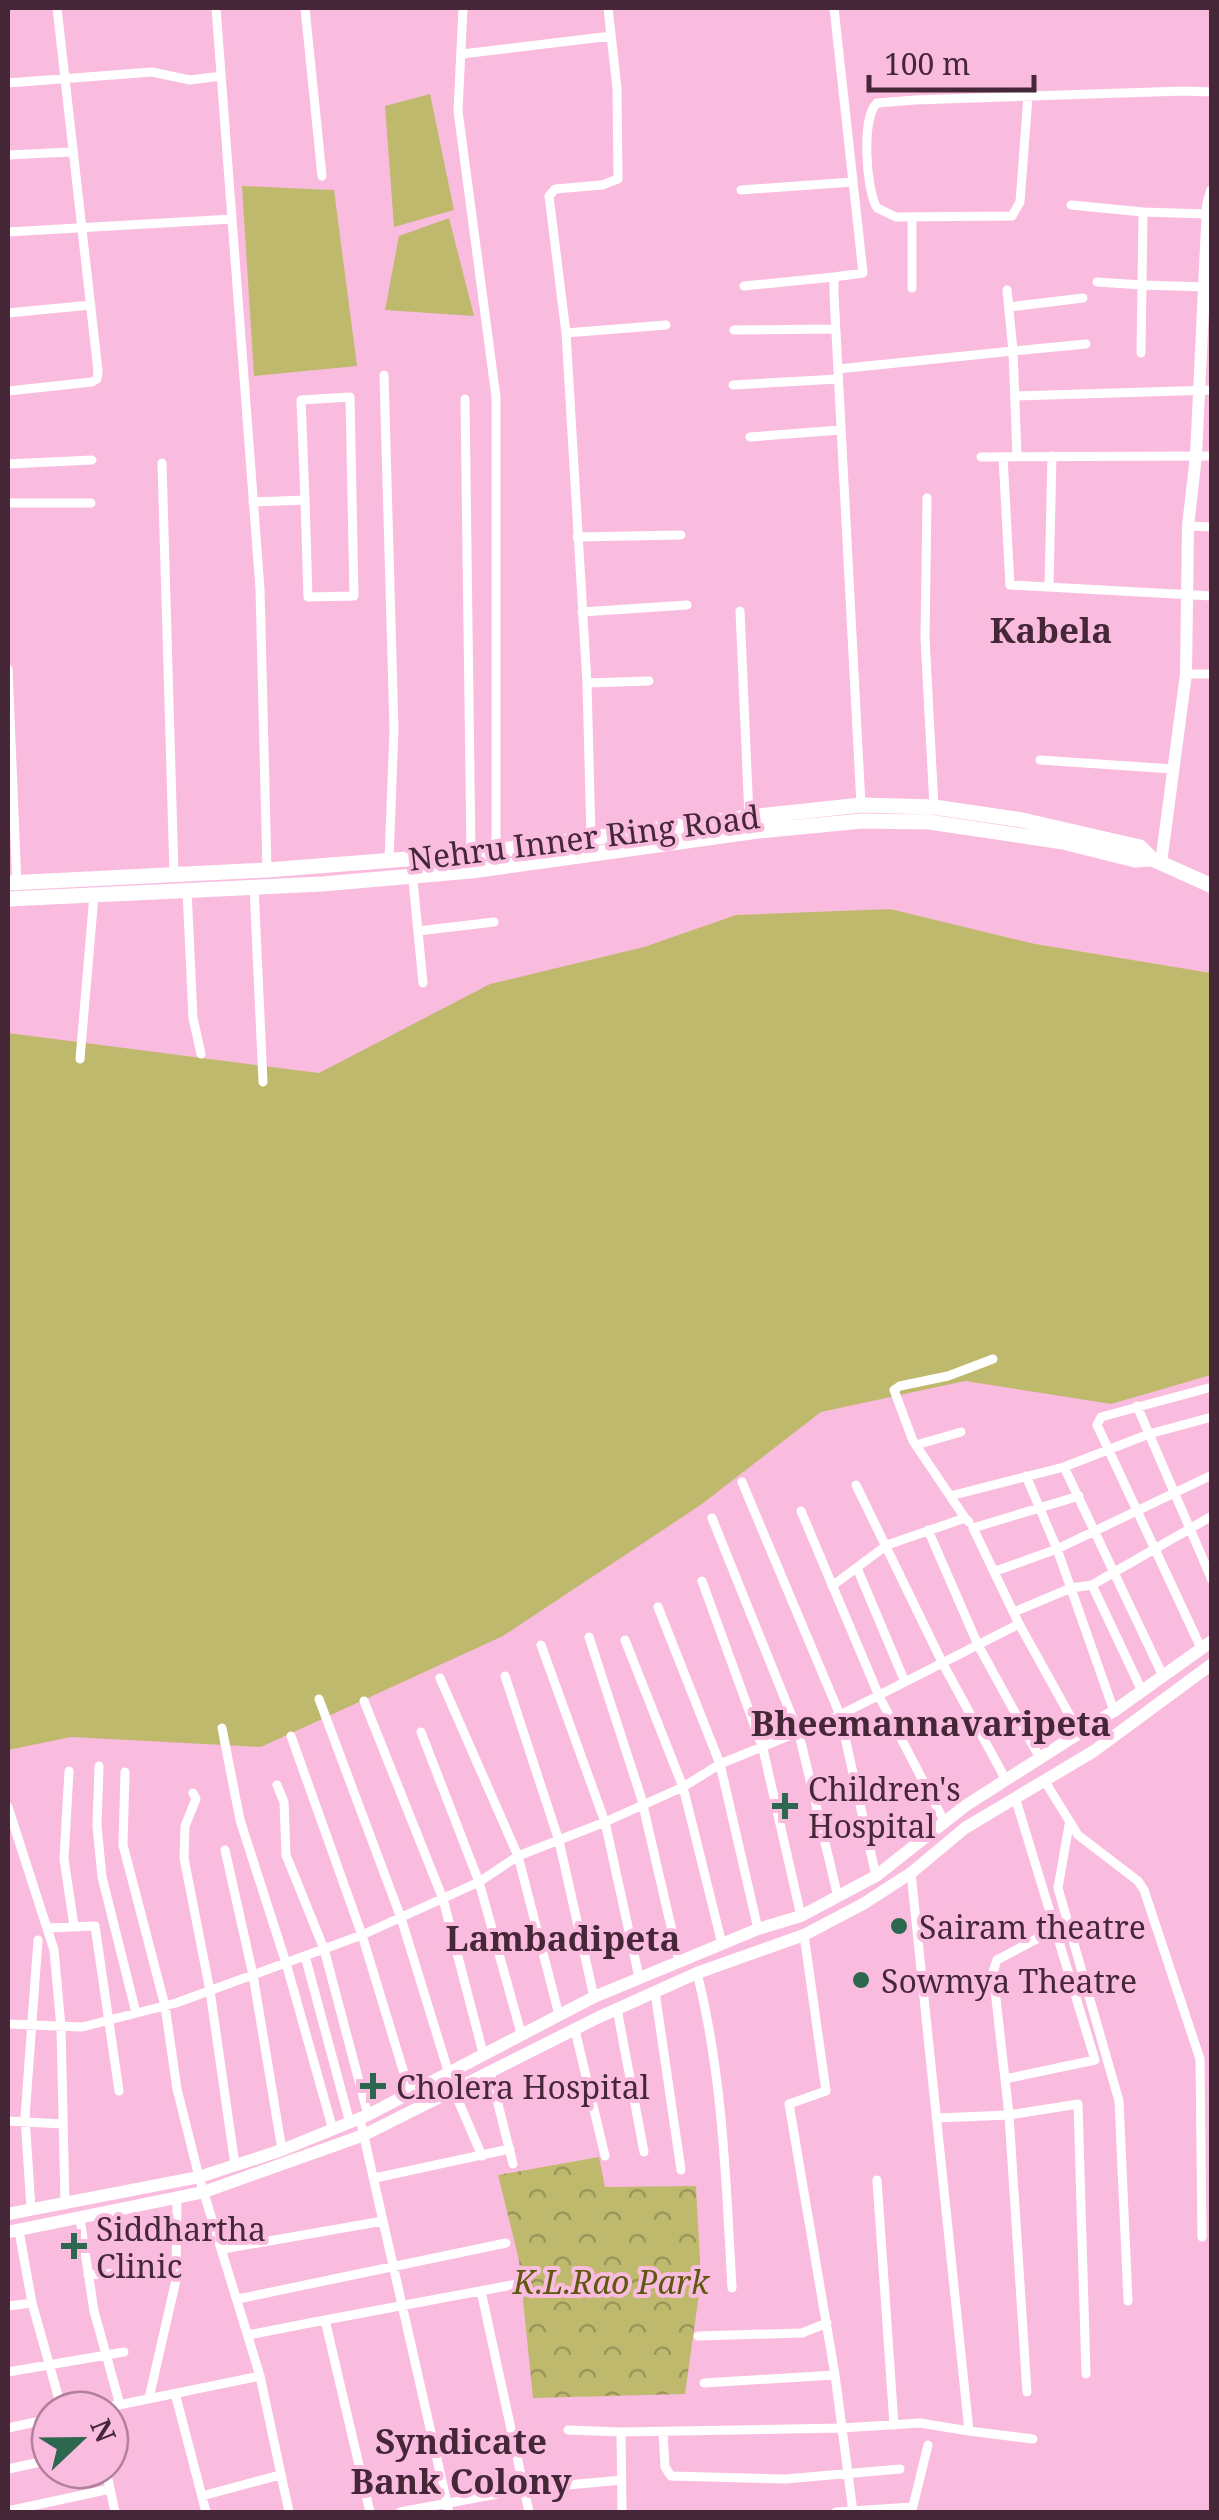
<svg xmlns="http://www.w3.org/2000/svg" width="1219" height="2520" viewBox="0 0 1219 2520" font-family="'Noto Serif',serif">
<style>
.grass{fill:#bfb96e}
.park{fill:url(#park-crowns)}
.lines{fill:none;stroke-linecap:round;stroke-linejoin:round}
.street{stroke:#fff;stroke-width:9}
.secondary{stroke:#fff;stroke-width:12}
.primary{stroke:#fff;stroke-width:15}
.poi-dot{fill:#2e6750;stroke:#fabcde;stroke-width:4}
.labels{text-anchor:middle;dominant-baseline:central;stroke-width:8;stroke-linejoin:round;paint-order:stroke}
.street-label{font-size:32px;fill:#452738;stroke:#fabcde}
.poi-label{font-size:32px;fill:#452738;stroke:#fabcde;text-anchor:start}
.park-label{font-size:32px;font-style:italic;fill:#5e5810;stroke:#fabcde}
.neighbourhood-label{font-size:35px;font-weight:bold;fill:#452738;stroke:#fabcde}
</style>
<defs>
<pattern id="park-crowns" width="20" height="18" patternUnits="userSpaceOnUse" patternTransform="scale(2.5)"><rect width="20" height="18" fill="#bfb96e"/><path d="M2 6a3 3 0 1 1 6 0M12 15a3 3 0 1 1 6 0" fill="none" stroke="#9d965b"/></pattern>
</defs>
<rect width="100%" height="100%" fill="#fabcde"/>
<path class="grass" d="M430,94L454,210L394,227L385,106Z
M242,186L334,190L357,366L254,376Z
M449,218L474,316L385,310L399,236Z
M890,909L1035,944L1211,973V1375L1111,1404L965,1381L821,1412L702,1504L503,1636L261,1747L71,1737L8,1750V1033L319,1073L490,984L644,947L736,915Z"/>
<path class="park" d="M599,2157L605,2187L696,2186L701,2280L685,2394L533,2398L519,2260L498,2175Z"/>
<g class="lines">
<path class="street" d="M216,8L260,589L267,870
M305,8L322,176
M463,8L458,111L496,397V851
M608,8L617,88L618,179L602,185L555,189L549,196L566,333L666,325
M834,8L863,273L834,277V295L861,805
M462,54L611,36
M8,83L152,72L190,80L221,76
M1028,96L1020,202L1012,216L896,217L877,208C866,190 861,117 877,103L915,100L1184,91L1212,92
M8,155L71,152
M741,190L853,182
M1071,205L1143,212
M8,232L232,219
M1097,282L1142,285L1141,353
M744,286L834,277
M1205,287L1142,285L1143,212L1207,214
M912,288V217
M1007,290L1013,351L1086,344
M1009,307L1083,298
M8,313L91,305
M734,330L835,329
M566,333L587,683L591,838
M838,369L1013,351L1017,456
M384,375L394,729L389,860
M733,385L838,379
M8,391L92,382L97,379L98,371L57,8
M1015,396L1212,390
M465,399L471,854
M750,437L840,430
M981,457L1212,456
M1003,457L1010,585L1212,596
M162,463L174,874
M8,464L92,460
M927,498L925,638L934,807
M253,502L305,500L308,597L354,596L350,397L301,400L305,500
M8,503H91
M1188,526L1212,527
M577,537L681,535
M1049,586L1052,456
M740,611L749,817
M582,612L687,605
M8,669L17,886
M1186,674H1212
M587,683L649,681
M1040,760L1173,769
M412,871L423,983
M254,887L263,1082
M187,891L193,1018L201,1054
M418,931L494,922
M80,1059L94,895
M1137,1406L1212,1580
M916,1445L961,1432
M1064,1467L1163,1676
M1026,1476L1057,1549L1114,1711
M742,1482L840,1715L876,1876
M856,1485L943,1664L1006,1780
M950,1496L1064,1467L1149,1434L1212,1417
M1079,1496L973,1528L1019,1624L1080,1734
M801,1511L879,1696L944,1821
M712,1518L799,1734L838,1897
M965,1518L913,1441L894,1390L900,1386L948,1376L993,1359
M928,1530L978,1645L1040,1758
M857,1568L905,1682
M996,1571L1057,1549L1212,1475
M702,1581L763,1749L801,1916
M1092,1585L1142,1691
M832,1586L887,1545L965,1518L969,1522
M658,1607L720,1764L758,1929
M1014,1612L1071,1588L1092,1585L1212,1516
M589,1637L641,1797L679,1961
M625,1640L683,1787L722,1944
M541,1645L605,1822L639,1977
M1201,1648L1097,1425L1101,1417L1212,1387
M505,1676L559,1841L594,1997
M440,1678L518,1856L559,2015
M319,1699L401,1918L449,2074
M364,1701L443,1899L483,2053
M222,1728L240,1820L286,1963L333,2130
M421,1732L479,1882L521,2033
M291,1736L362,1935L410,2093
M99,1766L97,1826L102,1877L136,2013
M69,1771L64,1859L74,1926
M1044,1780L1078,1835L1138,1881L1144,1890L1200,2059L1202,2237
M277,1785L284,1802L286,1855L324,1949L368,2115
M193,1793L196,1799L185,1826L184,1858L210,1991L235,2165
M8,1807L54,1950L61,2027L65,2205
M1069,1825L1058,1888L1119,2101L1128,2301
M225,1850L253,1975L282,2150
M47,1928L95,1926L119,2091
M1057,1928L997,1960L993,1972L1009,2115L1078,2104L1086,2374
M804,1935L826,2091L789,2104L835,2375L853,2512
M305,1956L350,2123
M697,1973C723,2076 726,2182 732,2288
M655,1992L681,2170
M617,2009L644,2152
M8,2024L82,2027L176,2003L362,1935L479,1882L518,1856L605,1822L683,1787L720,1764L840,1715L1019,1624
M575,2030L605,2156
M490,2072L513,2164
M1005,2079L1095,2060L1015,1797
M454,2091L482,2156
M937,2118L1009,2115L1027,2392
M360,2119L383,2221
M8,2121L63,2124
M375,2178L510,2149
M877,2180L894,2425
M31,2209L25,2117L38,1940
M80,2219L94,2311L120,2405
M19,2231L32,2303L62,2410
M223,2249L383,2221L449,2512
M88,2275L177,2269
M481,2291L529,2512
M238,2299L506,2243
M8,2306L32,2303
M248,2335L325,2320
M698,2336L802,2333L827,2323
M8,2372L124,2352
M260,2376L289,2512
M704,2383L835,2375
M175,2393L206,2512
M149,2398L176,2280L177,2199
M94,2410L260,2376L199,2177L177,2089L165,2006L123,1845L125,1772
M8,2428L50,2419
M568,2430L621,2432
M969,2431L1033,2439
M663,2432L665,2467L671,2476L785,2479L900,2469
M8,2469L50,2460
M106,2470L115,2512
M202,2496L280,2475
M912,2510L928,2445
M8,2511L110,2489
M370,2512L325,2320L517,2284
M400,2512L524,2489L622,2480
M622,2512L621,2432L842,2428L920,2423L969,2431L911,1873
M836,2512L912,2507"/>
<path class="secondary" d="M1161,863L1186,674L1188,526L1196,456L1208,205L1212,191
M8,2214L199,2177L282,2150L368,2115L594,1997L758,1929L801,1916L876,1876L965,1806L1114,1711L1212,1641
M8,2232L204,2192L364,2135L597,2018L697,1973L804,1935L863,1904L911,1873L965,1828L1094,1751L1212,1664"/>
<path class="primary" d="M8,883L267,870L471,854L749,817L861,805L934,807L1022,820L1140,847L1152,859
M8,899L322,884L471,871L758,831L862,821L929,822L1063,842L1135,860L1152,859L1212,886"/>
</g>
<g class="poi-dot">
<path d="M780 1791h10v10h10v10h-10v10h-10v-10h-10v-10h10z"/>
<circle cx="899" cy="1926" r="10"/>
<circle cx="861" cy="1980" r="10"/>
<path d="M368 2071h10v10h10v10h-10v10h-10v-10h-10v-10h10z"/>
<path d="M69 2231h10v10h10v10h-10v10h-10v-10h-10v-10h10z"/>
</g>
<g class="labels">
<g class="street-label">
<text transform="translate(584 837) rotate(-7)">Nehru Inner Ring Road</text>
</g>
<g class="poi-label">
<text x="808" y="1788">Children's<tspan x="808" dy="37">Hospital</tspan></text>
<text x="919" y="1926">Sairam theatre</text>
<text x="881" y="1980">Sowmya Theatre</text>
<text x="396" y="2086">Cholera Hospital</text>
<text x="96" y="2228">Siddhartha<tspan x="96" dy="37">Clinic</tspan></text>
</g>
<g class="park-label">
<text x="611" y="2281">K.L.Rao Park</text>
</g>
<g class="neighbourhood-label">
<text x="1051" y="629">Kabela</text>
<text x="931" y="1722">Bheemannavaripeta</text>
<text x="563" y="1937">Lambadipeta</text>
<text x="461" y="2440">Syndicate<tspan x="461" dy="40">Bank Colony</tspan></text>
</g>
</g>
<rect width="1219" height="2520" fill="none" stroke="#452738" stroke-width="20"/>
<g transform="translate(80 2440) rotate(68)"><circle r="48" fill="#fabcde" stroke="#b2809c" stroke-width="2.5"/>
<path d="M0-8L18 38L0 25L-18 38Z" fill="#2e6750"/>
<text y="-15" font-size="28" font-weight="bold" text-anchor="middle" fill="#452738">N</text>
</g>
<path d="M869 75v15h165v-15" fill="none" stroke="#452738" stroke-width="5"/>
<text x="884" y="75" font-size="30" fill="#452738" stroke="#fabcde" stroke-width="8" paint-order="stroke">100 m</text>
</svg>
